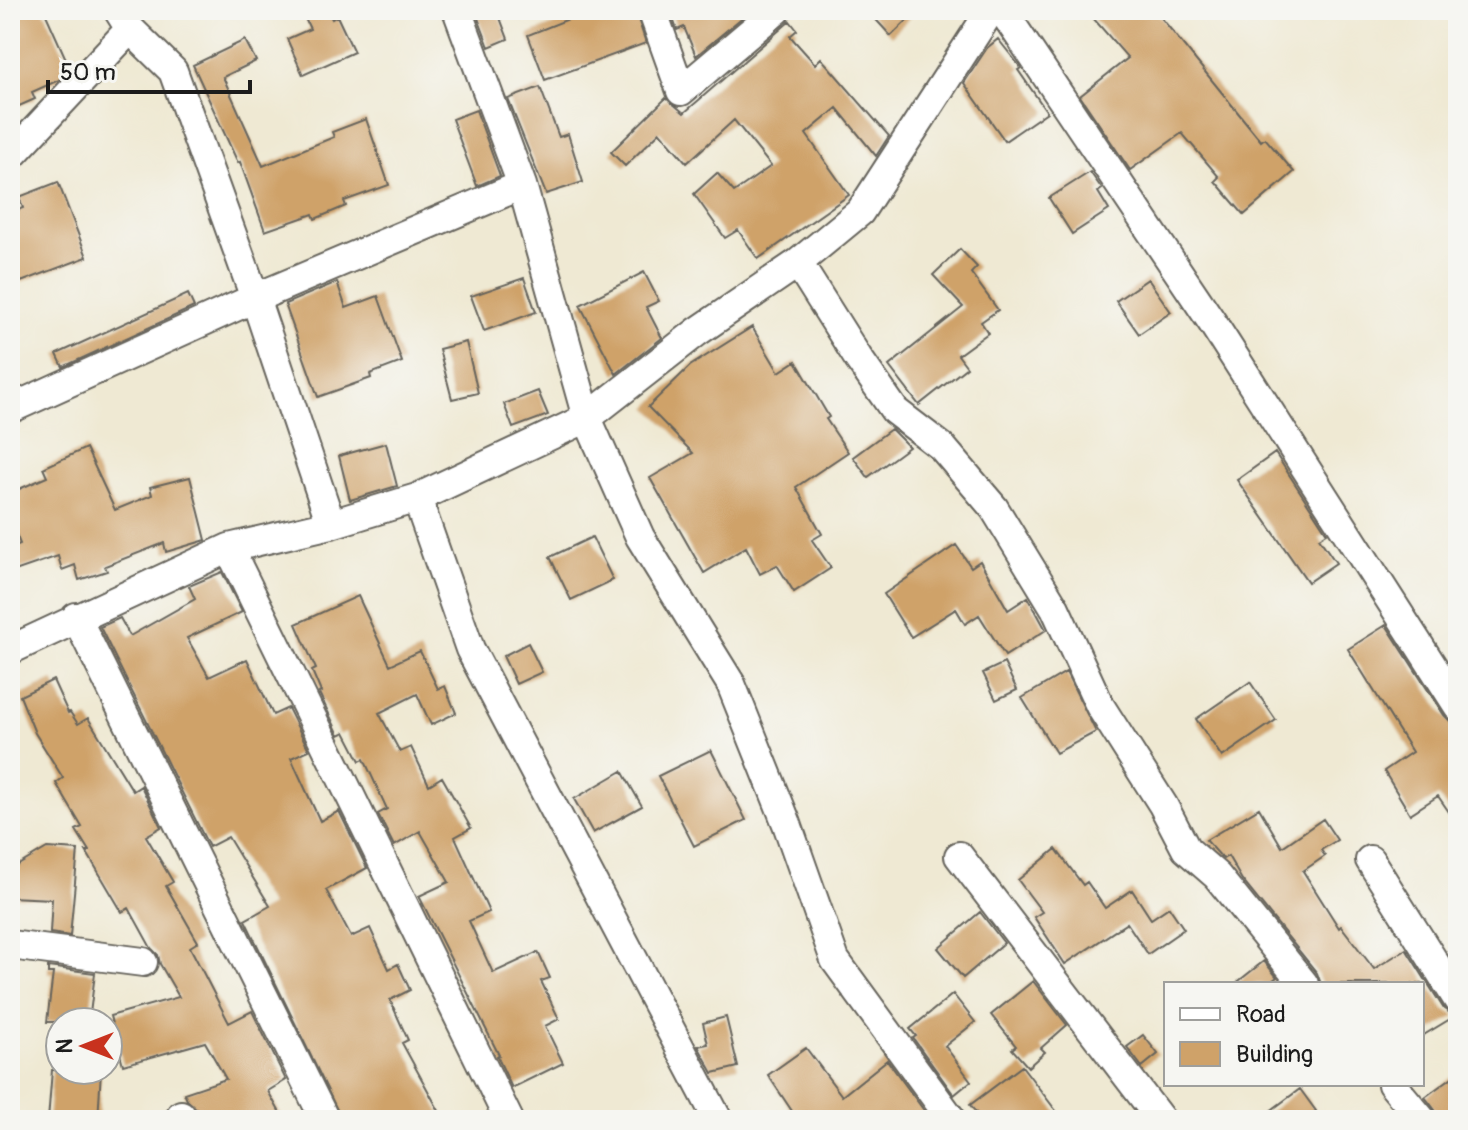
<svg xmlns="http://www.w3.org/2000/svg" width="1468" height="1130" viewBox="0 0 1468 1130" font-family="Pangolin,sans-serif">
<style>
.building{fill:#cfa269}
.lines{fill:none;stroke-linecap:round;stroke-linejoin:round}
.minor-casing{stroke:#66645c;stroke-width:32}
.minor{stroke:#fff;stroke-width:28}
</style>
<rect width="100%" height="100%" fill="#f6f6f2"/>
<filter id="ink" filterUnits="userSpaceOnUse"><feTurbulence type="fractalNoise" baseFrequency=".0125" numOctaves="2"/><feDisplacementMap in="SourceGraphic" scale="16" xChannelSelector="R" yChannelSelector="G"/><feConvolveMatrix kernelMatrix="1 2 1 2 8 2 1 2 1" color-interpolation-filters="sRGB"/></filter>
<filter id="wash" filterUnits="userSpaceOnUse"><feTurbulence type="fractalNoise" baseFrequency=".006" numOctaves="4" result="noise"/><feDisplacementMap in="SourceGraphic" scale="32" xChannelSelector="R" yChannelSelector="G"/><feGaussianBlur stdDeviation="1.8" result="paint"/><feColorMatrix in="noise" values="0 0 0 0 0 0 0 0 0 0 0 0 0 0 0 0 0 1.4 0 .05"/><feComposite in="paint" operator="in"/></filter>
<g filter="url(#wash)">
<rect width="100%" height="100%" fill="#efe9d3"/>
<g id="blocks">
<path class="building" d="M20,10H44L70,68L59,80L32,92L35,99L10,110V15Z
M301,10H327L332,19L337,16L354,52L303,75L287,39L310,29Z
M475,10H497L508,39L489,47Z
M591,10H635L646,43L545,80L528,35Z
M670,10H751L696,56L684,27L677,30Z
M867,10H918L891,36Z
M1086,10H1155L1261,141L1265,138L1294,172L1244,215L1215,181L1219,177L1182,133L1130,170L1080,96L1128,58Z
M790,21L797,30L790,36L815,64L821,58L889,136L876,156L837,108L806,134L849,195L758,259L738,230L725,238L694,194L717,173L734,192L771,166L734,120L687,163L660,132L625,166L611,152L666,98L684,113Z
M998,39L1021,68L1018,70L1047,112L1005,141L964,83L987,48Z
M245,40L256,61L223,77L263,166L334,137L332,132L366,119L389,185L344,201L346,206L315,219L313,214L265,231L240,162L238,163L193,65Z
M540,87L559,137L568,134L583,182L546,194L508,99Z
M476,110L500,176L477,186L452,119Z
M1090,172L1102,189L1098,192L1109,210L1072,234L1049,198Z
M58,182L87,257L21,282L10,254V213L23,208L19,197Z
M960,249L977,267L971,273L998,310L981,322L988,333L958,355L967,367L919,405L889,366L963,307L933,275Z
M644,272L659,301L646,307L662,338L616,374L580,305Z
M524,278L536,312L484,331L471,296Z
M1148,279L1171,312L1139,334L1116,301Z
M337,282L346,308L378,296L402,362L370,374L371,378L318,397L285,304Z
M188,294L194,307L63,367L57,354Z
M752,327L779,372L796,361L829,417L826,419L848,452L796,487L822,534L812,540L831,568L794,592L777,565L760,574L746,547L704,573L650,478L693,453L648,407L690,366Z
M466,342L478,393L452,399L439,349Z
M538,391L548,415L513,428L504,404Z
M891,429L909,447L868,477L853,457Z
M386,443L397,486L350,500L339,456Z
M86,448L115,510L152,495L150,487L190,477L206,540L166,552L164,543L105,566L107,571L79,580L75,565L62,570L58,556L15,571L10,548L20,544L10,519V493L47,477L43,468Z
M1275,453L1327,533L1319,538L1336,563L1308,582L1237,480Z
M592,537L613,580L571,600L550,557Z
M956,545L971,567L980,561L1008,610L1028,597L1046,630L1005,656L979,615L965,624L956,609L911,637L884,594Z
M222,572L242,612L187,638L209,677L247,659L273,715L288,708L309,750L291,758L320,821L339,811L367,868L326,890L351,937L370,928L389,969L398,964L410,990L390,1000L408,1040L402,1043L444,1120H342L245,920L270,906L228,837L209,847L100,627L120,618L130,636L195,599L189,586Z
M358,596L390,665L420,651L438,689L445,686L456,713L431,725L417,694L379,713L400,752L411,747L429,785L442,777L471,828L455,837L489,912L469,921L493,973L538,952L550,978L541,981L559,1019L545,1026L563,1063L512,1088L497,1056L499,1055L419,896L449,882L420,831L394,846L378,814L387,809L364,759L360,761L345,732L339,735L319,693L321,692L312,671L316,669L296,624Z
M1386,625L1444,715L1450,721L1458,723V825L1438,796L1410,814L1384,771L1412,752L1348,649Z
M528,643L542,672L516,684L503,656Z
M1004,663L1017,690L996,700L983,673Z
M1066,672L1096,732L1056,753L1022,698Z
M53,680L68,713L70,712L78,724L88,718L133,791L141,786L161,827L146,836L173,882L166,886L198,942L190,947L229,1023L252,1011L286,1080L268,1091L284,1120H200L197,1109L187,1100L184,1093L226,1079L205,1042L123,1065L110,1016L179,997L160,964L158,955L151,948L129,908L122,912L86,851H89L76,830L82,827L56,783L63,778L35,733L20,696Z
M1250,682L1276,720L1222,757L1196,719Z
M711,750L746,820L694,846L658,776Z
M622,771L642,806L593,833L574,799Z
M1259,808L1282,847L1323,819L1337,840L1321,850L1325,856L1303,871L1339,928L1341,926L1374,969L1406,949L1444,1009L1455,1016L1422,1036V984H1321L1317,973L1242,880L1228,856L1223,859L1206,840Z
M47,848L78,850L70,936L50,933L52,899L10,897V870Z
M1056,849L1083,885L1087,882L1105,908L1132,890L1151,919L1169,907L1184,929L1148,954L1127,923L1065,964L1034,917L1042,912L1018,880Z
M980,912L1004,943L963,978L938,948Z
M1264,961L1277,977L1268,984H1235Z
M48,967L95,973L89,1022H47L53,973H48Z
M1033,981L1067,1025L1041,1048L1045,1052L1028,1067L1012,1049L1016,1046L991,1015Z
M953,994L975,1022L945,1046L971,1081L954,1095L913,1038L916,1036L910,1029Z
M726,1017L738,1067L713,1073L698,1046L708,1044L703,1023Z
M1143,1035L1158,1054L1142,1067L1127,1047Z
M806,1048L842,1096L887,1060L928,1116L923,1120H798L768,1075Z
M1022,1066L1063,1120H982L970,1105Z
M52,1070H101L98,1120H48Z
M1458,1073V1113L1449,1120H1439L1435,1110L1425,1097Z
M1300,1089L1316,1111L1303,1120H1258Z"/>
</g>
</g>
<g filter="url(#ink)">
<use href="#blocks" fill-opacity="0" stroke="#66645c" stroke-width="2"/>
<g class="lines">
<defs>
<path id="minor" d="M118,10L130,29L173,71L255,298L331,524
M457,10L522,185L587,418L640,537L731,684L787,824L835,960L952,1120
M652,10L681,91L777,10
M1002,10L1212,322L1458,706
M10,157L130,29
M798,263L858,358L895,411L942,447L994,508L1055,608L1100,706L1163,805L1186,849L1217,876L1304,984
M10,409L255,298L522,185
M417,498L470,649L718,1120
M229,548L509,1120
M76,617L325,1120
M10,650L229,548L331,524L417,498L587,418L697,332L798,263L860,212L991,10
M959,856L1161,1120
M1370,860L1458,1000
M10,945L143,962
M1392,1084L1422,1120
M181,1115L183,1120"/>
</defs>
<use href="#minor" class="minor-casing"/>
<use href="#minor" class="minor"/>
</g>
</g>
<rect width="1468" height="1130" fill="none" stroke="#f6f6f2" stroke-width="40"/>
<rect x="1164" y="982" width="260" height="104" fill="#f6f6f2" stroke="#9f9f9c" stroke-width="2"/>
<rect x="1180" y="1008" width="40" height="12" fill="#ffffff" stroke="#9f9f9c" stroke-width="2"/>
<text x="1236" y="1022" font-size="24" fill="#1c1c1c">Road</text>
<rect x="1180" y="1042" width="40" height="24" fill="#cfa269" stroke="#9f9f9c" stroke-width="2"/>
<text x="1236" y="1062" font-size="24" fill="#1c1c1c">Building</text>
<g transform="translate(84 1046) rotate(270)"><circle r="38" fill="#f6f6f2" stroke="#9f9f9c" stroke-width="2"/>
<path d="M0-6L14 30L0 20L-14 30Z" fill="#c8321e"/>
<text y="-12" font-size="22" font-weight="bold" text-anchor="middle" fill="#1c1c1c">N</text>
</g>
<path d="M48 80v12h202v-12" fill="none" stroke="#1c1c1c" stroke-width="4"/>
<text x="60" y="80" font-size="24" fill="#1c1c1c" stroke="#f6f6f2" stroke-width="6" paint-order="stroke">50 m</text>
</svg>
